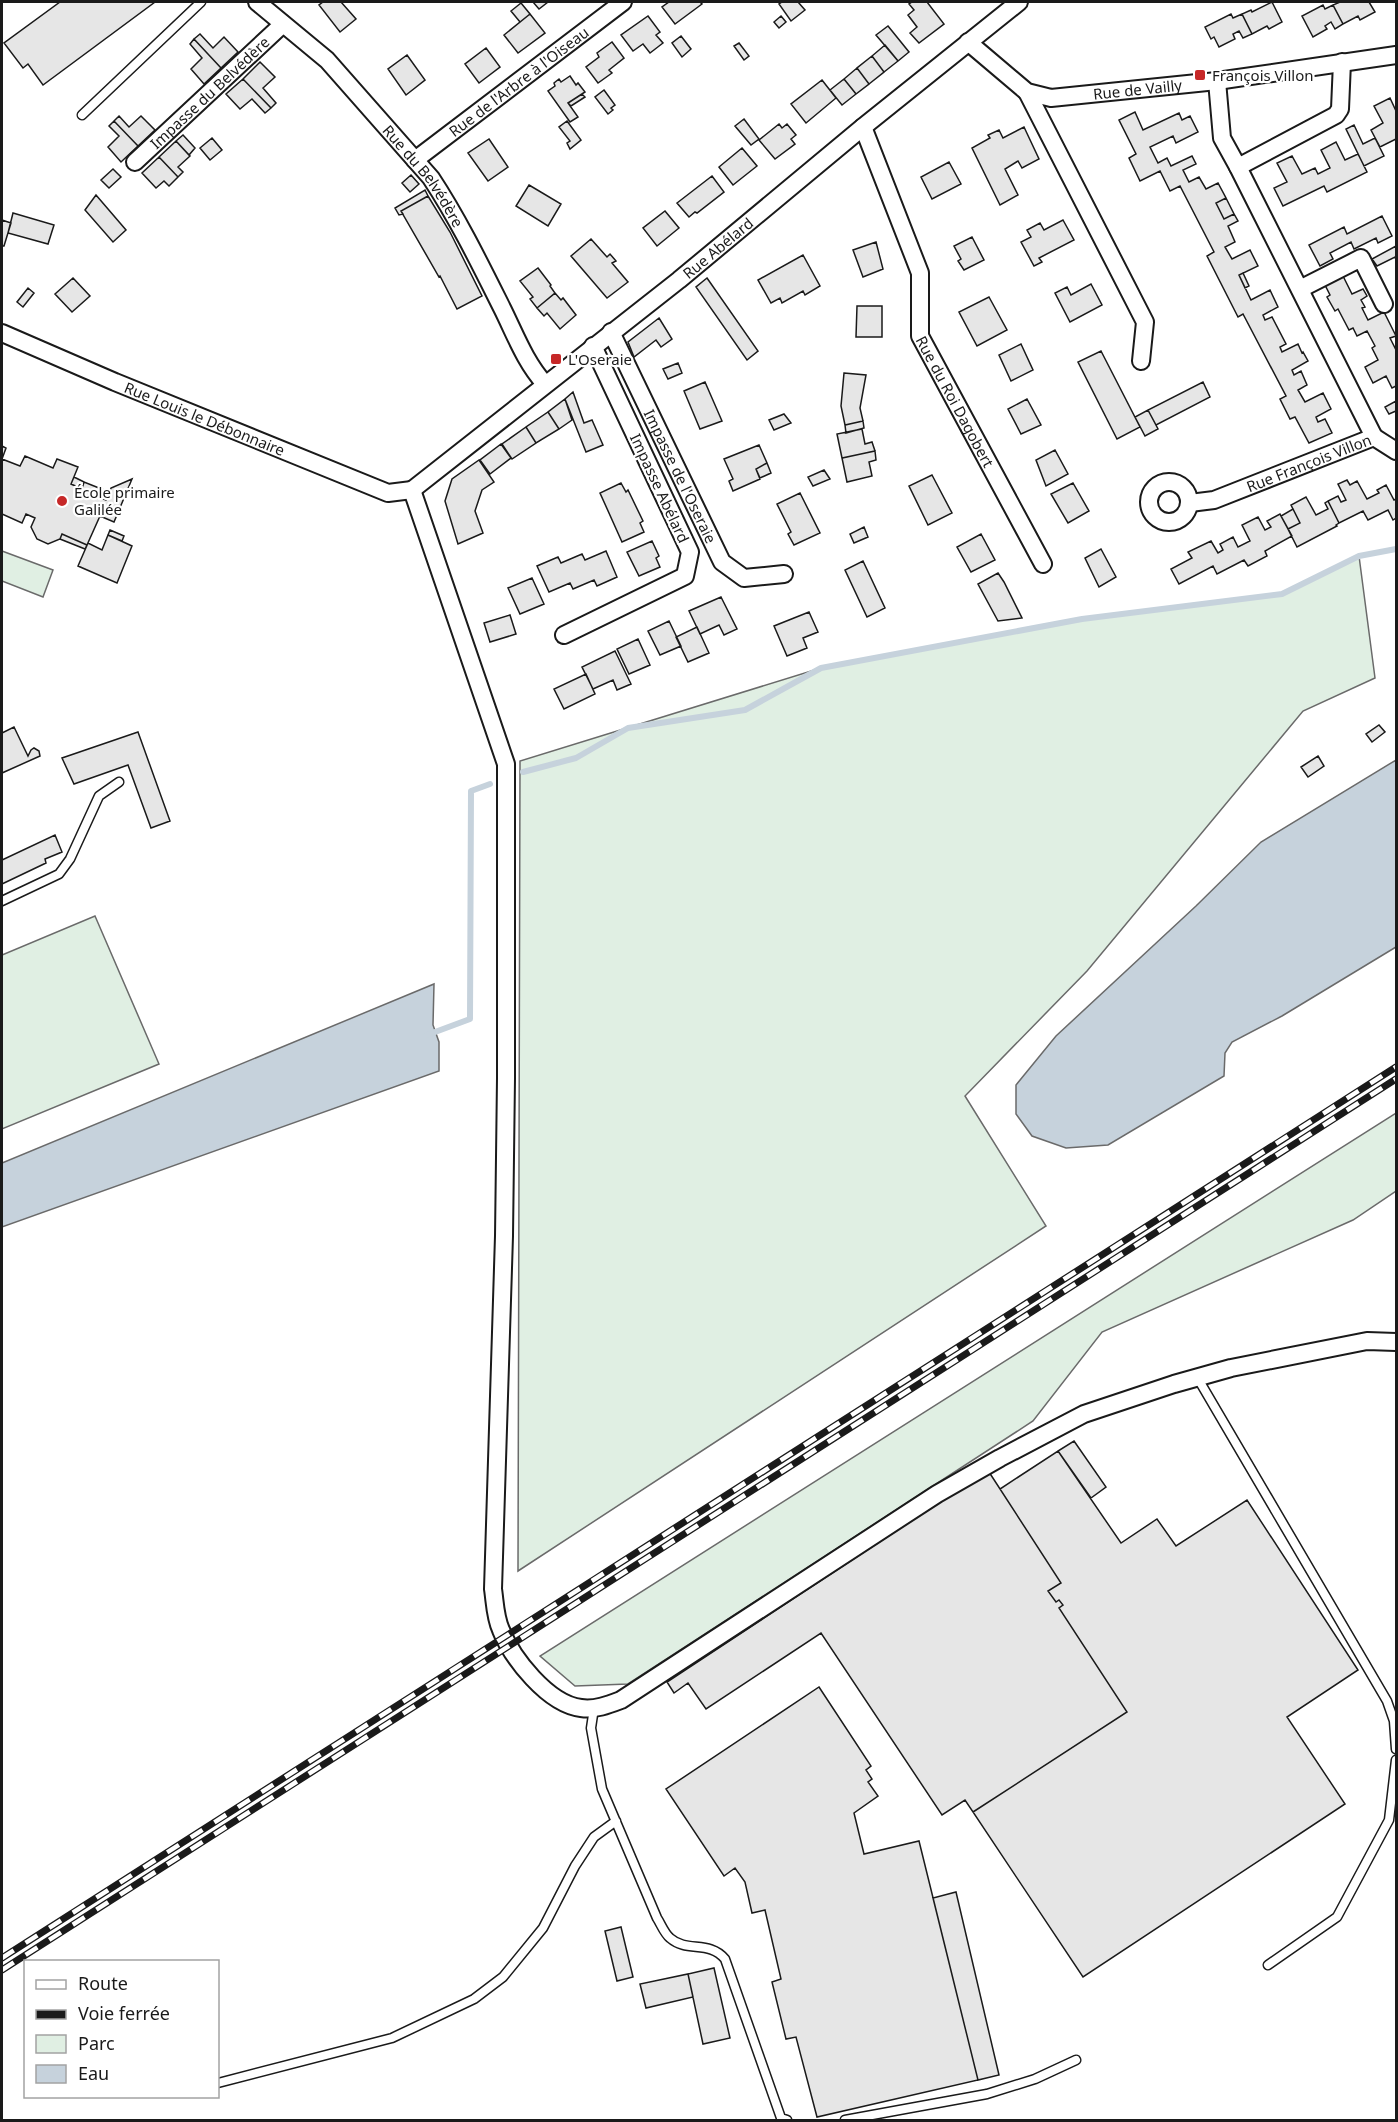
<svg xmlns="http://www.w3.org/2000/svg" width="1398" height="2122" viewBox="0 0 1398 2122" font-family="'Noto Sans',sans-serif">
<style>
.green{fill:#e0efe3;stroke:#6a6a6a;stroke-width:1.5}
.water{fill:#c6d2dc;stroke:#6a6a6a;stroke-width:1.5}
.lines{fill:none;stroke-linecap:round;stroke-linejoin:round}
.stream{stroke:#c6d2dc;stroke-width:6}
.building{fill:#e6e6e6;stroke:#1a1a1a;stroke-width:1.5}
.lane-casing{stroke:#1a1a1a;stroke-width:11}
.street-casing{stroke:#1a1a1a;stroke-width:20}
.lane{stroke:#fff;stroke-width:8}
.street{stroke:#fff;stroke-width:16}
.rail-casing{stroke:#1a1a1a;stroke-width:7}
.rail{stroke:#fff;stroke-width:4.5;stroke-dasharray:14;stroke-linecap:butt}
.poi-dot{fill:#c62828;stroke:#fff;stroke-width:2}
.labels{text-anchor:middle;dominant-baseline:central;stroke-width:4.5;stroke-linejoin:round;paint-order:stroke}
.poi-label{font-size:15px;fill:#1a1a1a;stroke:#fff;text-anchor:start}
.street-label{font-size:15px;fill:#1a1a1a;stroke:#fff}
</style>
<rect width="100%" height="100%" fill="#fff"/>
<path class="green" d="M2,551L53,570L43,597L2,581Z
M1359,556L1375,678L1303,711L1087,971L965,1096L1046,1226L518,1571L520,761L821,668L1082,619L1282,594Z
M95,916L159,1064L2,1129V955Z
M1396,1113V1191L1353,1220L1102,1332L1033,1421L628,1684L575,1686L540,1656Z"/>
<path class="water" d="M1396,760V947L1282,1016L1232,1042L1225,1053L1224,1076L1108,1145L1066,1148L1032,1136L1016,1114V1085L1056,1036L1196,906L1261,842Z
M434,984L433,1025L439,1042V1071L2,1227V1163Z"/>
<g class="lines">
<path class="stream" d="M523,772L576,758L628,728L745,710L821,668L1082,619L1282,594L1359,556L1396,549
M427,1035L470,1019L471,791L490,784"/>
</g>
<path class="building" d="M60,2H155L43,85L28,64L23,68L4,43Z
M323,2H341L356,19L340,32L319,5Z
M533,2H548L539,9Z
M669,2H700L702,4L675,24L662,7Z
M782,2H798L805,10L791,21L779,4Z
M912,2H927L944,24L919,43L910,33L917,27L908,15L914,10L909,4Z
M1272,2L1282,22L1269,29L1267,26L1252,34L1242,14L1251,10L1252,12Z
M1340,2H1369L1375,12L1360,20L1358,16L1343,24L1333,5Z
M521,3L530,14L520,22L511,11Z
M1323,5L1325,9L1333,5L1343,24L1335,29L1331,22L1325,26L1327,29L1313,37L1302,16Z
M530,14L545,33L518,53L504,35Z
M1231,14L1233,18L1242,14L1252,34L1243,38L1239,31L1233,34L1235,39L1219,47L1214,37L1211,39L1205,27Z
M648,16L660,32L656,35L663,43L650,53L643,44L633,51L621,35Z
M781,16L786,22L779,28L774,22Z
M888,26L909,52L898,61L876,35Z
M200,34L213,48L224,37L238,52L221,68L194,39Z
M681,36L691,49L682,57L672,43Z
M194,39L221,68L204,84L191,69L202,58L190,44Z
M612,42L624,58L609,70L612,73L598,83L586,67L599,57L597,53Z
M739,43L749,56L744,60L734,46Z
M885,45L898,61L884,72L872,56Z
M486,48L500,67L479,83L465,64Z
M407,55L425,80L406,95L388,69Z
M872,56L884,72L869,84L857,68Z
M260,62L275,77L263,88L276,103L271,108L243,79Z
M857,68L869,84L856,94L844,79Z
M570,76L576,85L578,83L585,92L568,103L578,117L570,122L548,91L555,86L554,83L559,79L561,82Z
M243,79L271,108L265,113L252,99L240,109L226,94Z
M844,79L856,94L842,105L830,90Z
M822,80L836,98L806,123L791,104Z
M604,90L615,105L611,108L613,110L608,114L595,97Z
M582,94L585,97L571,106L568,103Z
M1390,98L1396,111V139L1380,147L1371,130L1383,123L1374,106Z
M1135,112L1143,130L1179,113L1182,120L1190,116L1198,132L1176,143L1173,136L1150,147L1158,163L1167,158L1171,166L1192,156L1196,164L1183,170L1189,182L1199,177L1206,189L1218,183L1226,198L1216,203L1224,219L1234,214L1238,221L1228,226L1235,242L1225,247L1232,259L1250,250L1258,266L1239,275L1251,300L1270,290L1278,307L1263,315L1265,320L1272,317L1286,344L1280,347L1282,352L1298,344L1302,353L1303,352L1308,361L1292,370L1294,375L1301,371L1307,385L1298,390L1305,402L1323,393L1331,409L1316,417L1318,422L1325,419L1332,433L1309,443L1295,417L1290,419L1280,399L1286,396L1243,314L1238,317L1207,256L1214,252L1180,186L1170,191L1160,171L1140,181L1129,158L1136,154L1119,120Z
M119,116L129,127L141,116L155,130L138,146L114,121Z
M744,119L759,139L751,145L735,126Z
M114,121L138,146L121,162L108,147L119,136L109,126Z
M567,121L581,140L570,149L567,143L570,141L559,127Z
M779,124L782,128L787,124L796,135L791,139L795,144L775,159L759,140Z
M1354,125L1363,144L1375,138L1384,156L1364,166L1346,129Z
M1024,127L1039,159L1022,168L1018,161L1005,169L1018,195L1000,205L972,148L990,138L988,135L999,130L1003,138Z
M183,135L195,148L189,155L176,141Z
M212,138L222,150L210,160L200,148Z
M489,139L508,167L488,181L468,153Z
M176,141L190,156L178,167L183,172L178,177L159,157Z
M1336,142L1345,160L1358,154L1367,172L1327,192L1324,186L1283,206L1274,188L1287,182L1277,163L1292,156L1302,174L1315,168L1318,174L1330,168L1321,150Z
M742,148L757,166L733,185L719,167Z
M159,157L178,177L169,186L164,181L156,188L142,173Z
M949,162L961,184L932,199L921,177Z
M113,169L121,177L109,188L101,180Z
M411,175L419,184L410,192L402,183Z
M712,176L724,192L697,213L695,212L689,217L677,203Z
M529,185L561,204L548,226L516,206Z
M425,190L428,196L401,211L403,214L399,215L395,208Z
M96,195L126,230L113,242L85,210Z
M428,196L450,232L482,296L457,309L440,276L439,277L401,211Z
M1226,198L1234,214L1224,219L1216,203Z
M665,211L679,228L657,246L643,228Z
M13,213L54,225L48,244L8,233Z
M1382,216L1392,236L1378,243L1376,238L1354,249L1351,242L1330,253L1333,259L1320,266L1309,245L1344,227L1347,234Z
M2,220L11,223L4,246H2Z
M1063,220L1074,240L1039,258L1042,262L1034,266L1021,242L1031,237L1027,230L1040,223L1044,230Z
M972,237L984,260L964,270L958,261L961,259L954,246Z
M591,239L607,257L610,254L616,261L612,263L628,282L607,298L571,256Z
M876,242L883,269L863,277L853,250Z
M1396,246V260L1395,257L1377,266L1372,259Z
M803,255L820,286L805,295L803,291L782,303L780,298L771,303L758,280Z
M538,268L551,285L550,286L555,293L537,308L530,299L533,297L520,281Z
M1243,273L1249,286L1245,288L1239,275Z
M1342,274L1352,294L1363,289L1367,296L1361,300L1365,307L1362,308L1368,320L1384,312L1396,336L1390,338L1396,350V386L1392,388L1386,376L1373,383L1365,367L1378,360L1372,348L1375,346L1367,331L1357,336L1353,328L1349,330L1338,309L1335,311L1327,297L1330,295L1324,283Z
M73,278L90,296L72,312L55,294Z
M707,278L758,351L747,360L696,287Z
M1091,284L1102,305L1070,322L1055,293L1067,287L1071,295Z
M28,288L34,293L23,307L17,302Z
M555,293L561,300L563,298L576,315L560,329L547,313L544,316L537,308Z
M989,297L1007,330L977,346L959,312Z
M857,306H882V337H856Z
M659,318L672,339L661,347L656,340L634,357L628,342Z
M1021,344L1033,370L1011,381L999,355Z
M1101,351L1140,427L1117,439L1078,362Z
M678,363L682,373L668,379L663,369Z
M844,373L866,375L860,408L863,421L845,425L841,406Z
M705,382L722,421L700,429L684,391Z
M1203,382L1210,397L1156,425L1148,410Z
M573,392L584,423L592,420L603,445L586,452L565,399Z
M565,399L572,420L559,429L548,412Z
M1027,399L1041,425L1021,434L1008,409Z
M1396,401V411L1389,414L1385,407Z
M1148,410L1158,429L1145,436L1135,417Z
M548,412L559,429L536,443L526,427Z
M784,414L791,423L774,430L769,420Z
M863,421L864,428L846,433L845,425Z
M526,427L536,443L512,459L502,444Z
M862,429L865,444L872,442L875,451L842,458L837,434Z
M501,444L511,458L490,474L480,460Z
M759,445L767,463L756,469L760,479L733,491L729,481L733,479L724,459Z
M2,446L6,448L2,459L20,466L25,456L53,468L57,459L78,467L71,484L82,489L84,482L104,490L101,498L106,500L111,488L132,479L114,522L100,516L87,545L62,534L60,539L48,544L37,539L31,527L35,518L26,514L22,523L2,514Z
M1055,450L1068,474L1046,486L1036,460Z
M875,451L876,460L869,462L872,476L847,482L842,458Z
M479,460L494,482L482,490L475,511L483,533L458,544L445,501L452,479Z
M767,463L771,473L760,478L756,469Z
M824,470L830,479L813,486L808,477Z
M932,475L952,513L928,525L909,486Z
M74,477L84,482L82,489L71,484Z
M1347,480L1350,485L1357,481L1367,499L1379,493L1377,490L1386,485L1394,500L1396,499V518L1393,520L1388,510L1368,520L1363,511L1339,523L1328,501L1338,496L1341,502L1346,500L1338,484Z
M621,483L626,492L628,490L643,521L640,523L644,532L622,542L600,493Z
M1073,483L1089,511L1068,523L1051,494Z
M800,493L820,533L794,545L788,534L791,532L777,504Z
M1306,497L1316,515L1328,509L1325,503L1328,501L1339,523L1336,525L1337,526L1297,547L1288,529L1300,523L1291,505Z
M1293,509L1300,523L1288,529L1281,516Z
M1280,514L1292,536L1265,551L1267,556L1248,566L1244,560L1217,574L1213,566L1179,584L1171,569L1192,558L1188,552L1211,541L1218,553L1223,550L1220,544L1233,537L1238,547L1250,541L1242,525L1258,517L1265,530L1271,527L1267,521Z
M864,527L868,537L854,543L850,534Z
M110,530L124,536L122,541L108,535Z
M62,534L87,545L85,549L60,539Z
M981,534L995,560L971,572L957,547Z
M108,535L132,546L117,583L78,566L88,543L102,550Z
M652,541L659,556L656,558L660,567L639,576L627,552Z
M1101,549L1116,577L1099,587L1085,558Z
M606,551L617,577L597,586L594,580L573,589L570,583L549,592L537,566L558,557L561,563L582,554L585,560Z
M863,561L885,608L867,617L845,570Z
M998,573L1004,582L1022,618L998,621L978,584Z
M532,578L544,604L520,614L508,588Z
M721,597L737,629L724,635L719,625L700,634L689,611Z
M809,612L818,632L803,638L807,648L787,656L774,626Z
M510,615L516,634L490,642L484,623Z
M669,621L681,646L660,655L648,631Z
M697,627L709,653L688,662L676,637Z
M638,639L650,665L629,674L617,649Z
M615,651L631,684L617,690L613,680L593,689L582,667Z
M586,674L595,694L564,709L554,689Z
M1379,725L1385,732L1372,742L1366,734Z
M14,727L28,756L31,750L34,748L39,751L40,756L2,773V733Z
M138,732L170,821L151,828L128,765L74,784L62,758Z
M1318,756L1324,766L1308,777L1301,767Z
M55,835L62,852L45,859L46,863L2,884V860Z
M1074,1441L1106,1487L1091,1498L1058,1451Z
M1058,1451L1121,1543L1157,1519L1176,1546L1247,1500L1358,1670L1287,1717L1345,1804L1083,1977L973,1812L1127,1712L1059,1608L1063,1605L1059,1600L1056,1602L1048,1591L1061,1583L1000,1489Z
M989,1472L1061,1583L1048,1591L1056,1602L1059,1600L1063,1605L1059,1608L1127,1712L973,1812L965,1800L942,1815L821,1633L706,1709L688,1683L674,1693L667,1682L961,1488Z
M819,1687L871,1766L866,1770L872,1779L868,1782L878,1796L854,1813L864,1854L919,1841L978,2080L817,2117L796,2037L786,2039L772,1982L781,1979L765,1910L752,1913L745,1882L735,1868L724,1876L666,1789Z
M956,1892L999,2075L978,2080L933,1898Z
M621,1927L633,1977L617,1981L605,1931Z
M714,1968L730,2038L703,2044L688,1974Z
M688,1974L693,1997L646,2008L640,1984Z"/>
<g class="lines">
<defs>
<path id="lane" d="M82,115L201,2
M2,901L59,874L70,859L99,796L119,782
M1197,1377L1387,1701L1394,1721L1396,1749
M594,1708L591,1728L602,1789L657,1918C661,1924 664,1933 670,1938C687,1953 709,1940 725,1959L781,2118L787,2120
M1268,1965L1337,1917L1389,1820L1396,1760
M218,2083L392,2038L474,1999L503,1977L543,1928L575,1866L594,1837L616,1821
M845,2120L987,2094L1035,2079L1076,2060"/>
<g id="street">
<path id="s1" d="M257,2L327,60L431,178C458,219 480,264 502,308C515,334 525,362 545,384"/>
<path id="s2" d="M968,42L1027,92L1051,98L1217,81L1396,55"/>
<path d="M1217,81L1222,138L1238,167L1336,115L1340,109L1342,62"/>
<path d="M1027,92L1145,322L1141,361"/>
<path id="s3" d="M863,127L920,273V336L1043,564"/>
<path id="s4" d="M415,160L623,2"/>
<path id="s5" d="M135,162L283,24"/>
<path d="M1300,289L1361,258L1384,304"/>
<path id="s6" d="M611,332L722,562L744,578L784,574"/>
<path id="s7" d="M2,333L115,382L388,493L412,490"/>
<path d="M1374,437L1396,451"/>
<circle cx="1169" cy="502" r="20"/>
<path d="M412,490L506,764V1078L504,1236L493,1589C495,1602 495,1617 501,1630C512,1658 548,1704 581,1708C595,1710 608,1705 621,1700L937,1494L1000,1458L1084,1414L1174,1384L1231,1368L1367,1341L1396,1342"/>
<path id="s8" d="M412,490L679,280L863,127L1019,2"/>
<path id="s9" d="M1190,503L1214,500L1374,437L1238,167"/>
<path d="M564,635L685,576L690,552L593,346"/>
</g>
</defs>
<use href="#lane" class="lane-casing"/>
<use href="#street" class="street-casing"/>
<use href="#lane" class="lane"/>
<use href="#street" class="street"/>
<defs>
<path id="rail" d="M2,1958L1396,1067
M2,1970L1396,1079"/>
</defs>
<use href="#rail" class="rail-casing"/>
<use href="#rail" class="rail"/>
</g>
<g class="poi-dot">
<rect x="1194" y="69" width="12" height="12" rx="3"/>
<rect x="550" y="353" width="12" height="12" rx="3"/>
<circle cx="62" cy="501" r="6"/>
</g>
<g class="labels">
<g class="poi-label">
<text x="1212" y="75">François Villon</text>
<text x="568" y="359">L'Oseraie</text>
<text x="74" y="492">École primaire<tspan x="74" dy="17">Galilée</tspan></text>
</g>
<g class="street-label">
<text stroke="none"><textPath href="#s4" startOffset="130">Rue de l'Arbre à l'Oiseau</textPath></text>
<text stroke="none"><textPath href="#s2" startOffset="189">Rue de Vailly</textPath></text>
<text stroke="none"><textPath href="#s5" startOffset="102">Impasse du Belvédère</textPath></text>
<text stroke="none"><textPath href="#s1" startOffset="242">Rue du Belvédère</textPath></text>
<text stroke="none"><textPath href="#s8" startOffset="390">Rue Abélard</textPath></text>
<text stroke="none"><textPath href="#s3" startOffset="294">Rue du Roi Dagobert</textPath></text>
<text stroke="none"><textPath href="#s7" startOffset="220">Rue Louis le Débonnaire</textPath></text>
<text stroke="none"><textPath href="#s9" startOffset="126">Rue François Villon</textPath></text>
<text stroke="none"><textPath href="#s6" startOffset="160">Impasse de l'Oseraie</textPath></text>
<text transform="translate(660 488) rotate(65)">Impasse Abélard</text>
</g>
</g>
<rect width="1398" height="2122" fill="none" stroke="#1a1a1a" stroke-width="6"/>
<rect x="24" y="1960" width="195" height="138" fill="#ffffff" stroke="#a3a3a3" stroke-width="1.5"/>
<rect x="36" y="1980" width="30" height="9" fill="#ffffff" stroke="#a3a3a3" stroke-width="1.5"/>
<text x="78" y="1990" font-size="18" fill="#1a1a1a">Route</text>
<rect x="36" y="2010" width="30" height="9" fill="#1a1a1a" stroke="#a3a3a3" stroke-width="1.5"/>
<text x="78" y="2020" font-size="18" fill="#1a1a1a">Voie ferrée</text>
<rect x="36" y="2035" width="30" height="18" fill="#e0efe3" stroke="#a3a3a3" stroke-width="1.5"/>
<text x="78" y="2050" font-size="18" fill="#1a1a1a">Parc</text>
<rect x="36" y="2065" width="30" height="18" fill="#c6d2dc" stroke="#a3a3a3" stroke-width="1.5"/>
<text x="78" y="2080" font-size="18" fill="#1a1a1a">Eau</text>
</svg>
